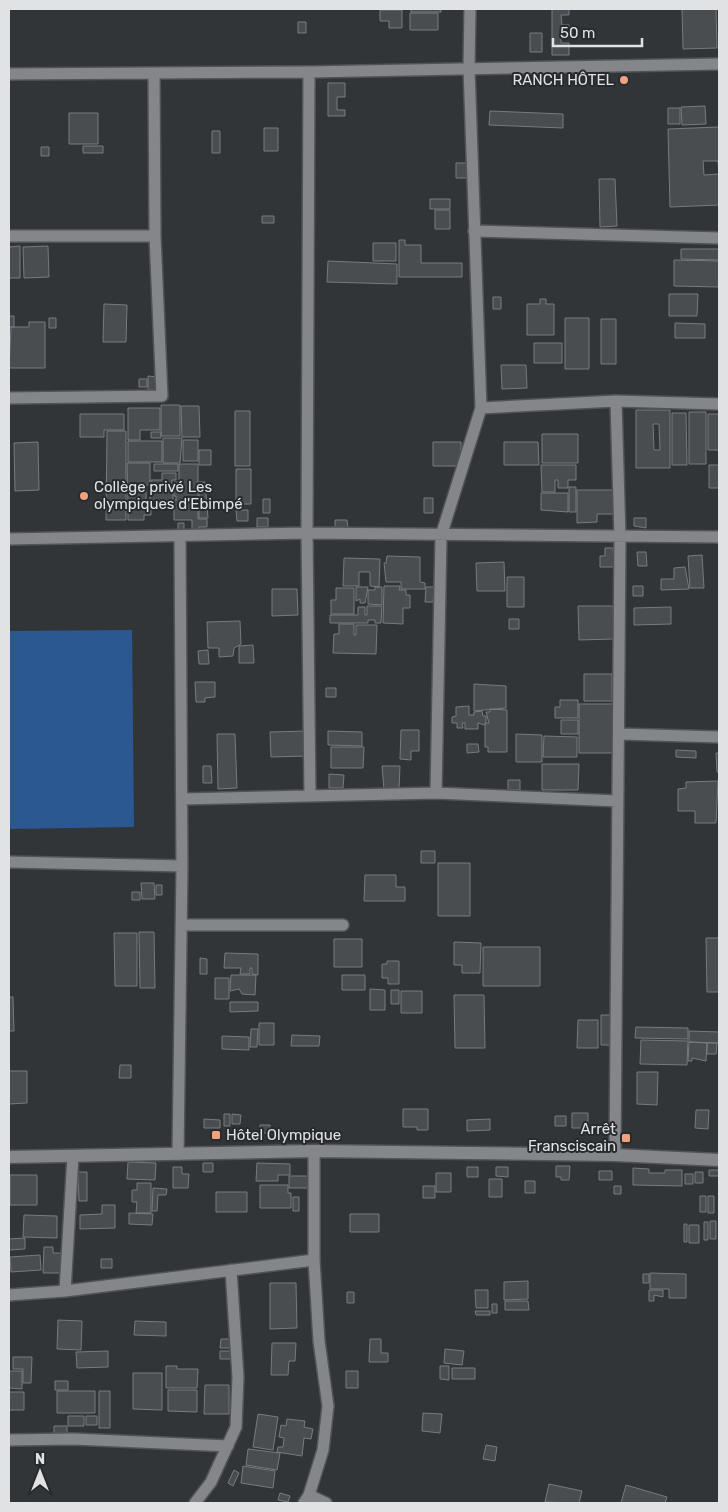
<svg xmlns="http://www.w3.org/2000/svg" width="728" height="1512" viewBox="0 0 728 1512" font-family="Rubik,sans-serif">
<style>
.green{fill:#2c5891}
.building{fill:#4a4d50;stroke:#777a7e;fill-rule:evenodd}
.lines{fill:none;stroke-linecap:round;stroke-linejoin:round}
.minor-casing{stroke:#515356;stroke-width:14}
.tertiary-casing{stroke:#515356;stroke-width:15}
.minor{stroke:#84868a;stroke-width:11}
.tertiary{stroke:#84868a;stroke-width:12}
.poi-dot{fill:#f1a17c;stroke:#282b2e;stroke-width:2}
.labels{text-anchor:middle;dominant-baseline:central;stroke-width:4;stroke-linejoin:round;paint-order:stroke}
.poi-label{font-size:15px;fill:#e0e2e4;stroke:#282b2e;text-anchor:end}
</style>
<rect width="100%" height="100%" fill="#323538"/>
<path class="green" d="M132,630L134,827L9,829V631Z"/>
<path class="building" d="M411,9H441V12H411Z
M552,9H569V15H561L562,25H569V33H561V43H569V55H552Z
M682,9H716L717,48L683,49Z
M380,10H402V28H389V21H380Z
M410,13H438V30H410Z
M298,22H306V33H298Z
M530,33H542V52H530Z
M328,83H345V97H337V110H345V116H328Z
M705,106L706,124L682,125L681,107Z
M668,108H680V124H668Z
M490,111L563,114V128L489,125Z
M69,113H98V144H69Z
M719,127V205L670,207L668,129ZM703,161H718L719,174L704,175Z
M264,128H278V151H264Z
M212,131H220V153H212Z
M83,146H103V153H83Z
M41,147H49V156H41Z
M456,163H470V178H456Z
M599,179H615L617,226L600,227Z
M430,199H450V209H430Z
M435,210H450V229H435Z
M262,216H274V223H262Z
M399,240H405V245H421V263H462V277H399Z
M373,243H396V261H373Z
M20,246V278H9V247Z
M48,246L49,277L24,278L23,247Z
M681,249H719V260L681,259Z
M674,260L719,261V287L674,286Z
M328,261L397,264V284L327,282Z
M669,294H698L697,316H669Z
M493,297H501V309H493Z
M540,299H546V304H554V335H527V304H540Z
M104,304L127,305L126,342H103Z
M9,316H14V327H9V344Z
M49,318H56V328H49Z
M565,318H589V369H565Z
M601,319H616V364H601Z
M29,322H45V368H9L11,327H29Z
M675,323L705,324V338H675Z
M534,343H562V363H534Z
M501,365H526L527,388L502,389Z
M148,376L157,377V390H148Z
M139,379H147V387H139Z
M161,405H180V436H161Z
M181,406H199L200,437H182Z
M128,408H160V430H140V440H128Z
M636,410H670V468H636ZM653,424H659L660,450H654Z
M235,411H250V466H235Z
M689,412H706V464H689Z
M672,413H686L687,465H672Z
M80,414H124V430H104V437H80Z
M708,414H719V450H708Z
M107,431H126V520H106Z
M151,432H161V438H151Z
M542,434H578V463H542Z
M163,438H182L180,463H163Z
M183,440H198V461H183Z
M128,441H162V462H128Z
M38,442L39,490L15,491L14,443Z
M433,442H461V466H433Z
M504,442H538L539,465H504Z
M199,450H211V465H199Z
M127,463H150V485H146V503H128Z
M154,464H178V471H154Z
M179,464H198V519H207V527H199V532H192V520H174V501H176V496H174V482H179Z
M541,465H576V480H568V488H558V480H555V492H542Z
M709,465H719V488H709Z
M236,469H251V504H236Z
M162,473H176V480H172V487H151V480H162Z
M199,482H205L208,518H199Z
M569,487H576V512H569Z
M150,488H173V502H150Z
M577,490H614V514H597V522L577,523Z
M541,493H568V512L541,510Z
M424,498H433V513H424Z
M263,499H270V513H263Z
M141,503H151V515H144V520H128V506H141Z
M236,510H248V521H237Z
M257,518H268V527H257Z
M634,518H646V528L634,526Z
M335,520H347L348,529H335Z
M178,523H184V530L178,531Z
M605,548H613L614,567H600V556H605Z
M637,552H646L647,566H638Z
M702,555L704,588H690L688,556Z
M387,556L420,557V582L425,583V589H401V582H386L384,563H386Z
M344,558L380,559L379,587L370,586V572H359V586H343Z
M504,562L505,591H477L476,563Z
M685,567L689,589L661,590V579H674V568Z
M507,577H524V607H507Z
M384,586H400L399,590H406V595H410V608H403V624L383,623Z
M633,586H643V596H633Z
M356,587H368L365,603H360V599L356,601Z
M375,587H382V605L368,604V590H375Z
M426,587H434L433,602H425Z
M336,588H354V614H331V600H336Z
M272,589H297L298,615L272,616Z
M367,606H382L381,623H375V620H368V623H330V615H358V607H365V615H367Z
M578,606H613L614,639L579,640Z
M671,607V624L634,625V608Z
M509,619H519V629H509Z
M240,621L241,644L234,648L233,656L219,657V648H208L207,622Z
M339,624H354V635H356V625H377L376,654L333,653L334,634H339Z
M253,645L254,663H239V646Z
M208,650L209,664H199L198,651Z
M584,674H612V701H584Z
M195,682H215V697L205,698V702H196Z
M474,684L506,686V708L474,711Z
M326,688H336V697H326Z
M560,700H578V718H555V707H560Z
M579,704H615V753H579Z
M469,706V715H474V712L482,711L483,716H486V723L484,725L478,723V729H465V723H462L463,728H457V723H452V717L456,716V707Z
M490,709L507,710V752H488V747H485V723H489L486,712H490Z
M561,720H578V734H561Z
M401,730H419V751H411V760L400,759Z
M308,731V756L271,757L270,732Z
M328,731L362,732V746L328,745Z
M217,734H235L237,788L218,789Z
M516,734L542,735V762H516Z
M544,736L577,737V757H543Z
M467,744H478L479,752L467,753Z
M331,747H364L363,768H331Z
M676,750L696,751V758L676,757Z
M716,753H719V772H717Z
M542,764H579L578,790H542Z
M203,766H211L212,783H203Z
M382,766H400L399,790H384Z
M329,774L344,775L343,788H329Z
M508,780H520V790H508Z
M718,781L716,823H695V811H678V789L686,788V782Z
M421,851H435V863H421Z
M438,863H470V916H438Z
M365,875H396V887H405V901H364Z
M141,883H154L155,899H142Z
M156,885H162V895H156Z
M132,892H140V900H132Z
M139,932H154L155,988H140Z
M114,933H137V986H115Z
M706,938H719V992H707Z
M334,939H362V967H334Z
M454,942L481,943L480,973H462V965H454Z
M483,947H540V986H483Z
M225,953L258,954V975L252,974V968H250V974H240L241,968H224Z
M200,958L207,959V974H200Z
M387,961H399V984H388V978H382V964H387Z
M231,975H256L255,995L242,994L239,989L230,991Z
M342,975H365V990H342Z
M215,978H229V999H215Z
M370,989L385,990V1010H370Z
M391,990H399V1004H391Z
M401,991H422V1013H401Z
M454,995H484L485,1048H455Z
M9,997H13L14,1031H9Z
M230,1002H258V1011L230,1012Z
M601,1015H614L613,1045H601Z
M578,1020H598V1048H577Z
M259,1023H274V1045H259Z
M636,1027L688,1028V1039L635,1038Z
M251,1029H258L257,1047H250Z
M689,1031L719,1032V1043L689,1042Z
M292,1035L320,1036L319,1046H291Z
M222,1036L249,1037V1050L222,1049Z
M641,1040L688,1041L687,1065L640,1064Z
M689,1042L707,1043L706,1061L692,1058V1061H688Z
M707,1043H717L716,1054H707Z
M120,1065H131V1078H119Z
M9,1071H27V1103L9,1104Z
M637,1072H658L657,1105L637,1104Z
M403,1109H428V1130H417V1127H403Z
M696,1110H709L708,1129L695,1128Z
M572,1113H588V1128H572Z
M224,1114H230V1126H224Z
M232,1114L241,1115L240,1124H232Z
M555,1116H566V1126H555Z
M204,1119L220,1120V1128H204Z
M490,1119V1130L467,1131V1120Z
M260,1125H270V1133H260Z
M128,1162L156,1163L155,1180L127,1179Z
M203,1163H213V1172H203Z
M257,1163L290,1164V1175H278V1181H256Z
M556,1166H570L569,1180H561V1177H556Z
M173,1167H182V1174H189L188,1188H173Z
M467,1167H478V1177H467Z
M496,1167H508V1177L496,1176Z
M633,1168L649,1169V1173H665V1170H682V1186L633,1185Z
M709,1170H719V1176H709Z
M599,1171H612V1180H599Z
M78,1172H87V1201H79Z
M695,1172H703V1183H695Z
M436,1173H451V1192H436Z
M685,1174H693V1184H685Z
M10,1175H37V1205H10Z
M289,1176H312L311,1188H289Z
M489,1179H502V1197H489Z
M525,1181H535V1193H525Z
M137,1183H151V1213H136L137,1202H132V1190H137Z
M260,1185H288V1193H291V1208H260Z
M423,1186H435V1198H423Z
M614,1186H621V1194H614Z
M153,1188L167,1189L166,1195H158L157,1211H152Z
M216,1192H247V1212H216Z
M700,1196H706V1212H700Z
M708,1196H714V1213H708Z
M293,1197H299V1211H293Z
M102,1205H115V1228L80,1229V1215L102,1214Z
M129,1213L153,1214L152,1225L129,1224Z
M350,1214H379V1232H350Z
M24,1215L57,1216V1238L23,1237Z
M710,1221H716V1239H710Z
M704,1222H708V1240H704Z
M684,1224H687V1242H684Z
M689,1225H699V1243H689Z
M25,1238V1249L9,1250V1239Z
M44,1247H53V1253H62V1273H43Z
M40,1255L41,1270L11,1272L10,1257Z
M101,1259H112V1268H101Z
M650,1273L686,1274V1298H669V1289H650Z
M643,1274H649V1283H643Z
M528,1281V1299L504,1300V1282Z
M270,1283H296L297,1328L270,1329Z
M475,1290H488V1308H476Z
M649,1290H663V1297L654,1295V1301H649Z
M347,1292H354V1303H347Z
M505,1301H528L529,1310H505Z
M492,1304H497V1313H492Z
M475,1311H490V1315H476Z
M58,1320L82,1321L81,1350L57,1349Z
M135,1321L166,1322V1336L134,1335Z
M221,1339H233V1348H220Z
M370,1339H381V1353H388V1362H369Z
M272,1343H296L295,1361H289L288,1375H271Z
M445,1349L464,1351L462,1365L444,1363Z
M108,1351V1367L77,1368L76,1352Z
M220,1351H234V1359H220Z
M13,1357H32L31,1383H23V1369H13Z
M166,1366H177V1369H198L197,1388H166Z
M440,1366H449V1380L440,1379Z
M452,1368H475V1379H452Z
M9,1371H22V1389L9,1388Z
M346,1371H358V1388H346Z
M133,1373H162V1410L133,1409Z
M55,1381H68V1390H55Z
M205,1385H229V1414H204Z
M168,1390H197V1412L168,1411Z
M57,1391H95V1413H57Z
M99,1391H110V1428H99Z
M9,1392H24V1410H9Z
M423,1413L442,1414L440,1433L422,1431Z
M258,1414L278,1417L273,1450L253,1447Z
M68,1416H84V1426H68Z
M86,1416H97V1425H86Z
M287,1419L305,1421L304,1427L313,1429L311,1439L304,1438L302,1456L277,1452L278,1447H283L284,1438L279,1437L281,1425L286,1426Z
M54,1426H67V1433H54Z
M486,1445L497,1447L495,1461L483,1459Z
M248,1449L280,1453L277,1470L246,1465Z
M243,1466L275,1471L273,1488L241,1483Z
M234,1470L239,1473L233,1486L228,1483Z
M549,1484L582,1491L579,1503L545,1502Z
M626,1485L667,1497L665,1503H621Z
M280,1493L290,1496L288,1502L278,1500Z"/>
<g class="lines">
<defs>
<path id="minor" d="M309,72L307,533L310,796
M9,74L309,72L719,64
M474,231L719,238
M9,236H155
M9,398L162,396L155,236L154,73
M481,408L616,401L719,404
M9,539L307,533L719,537
M619,734L719,737
M436,793L441,536L481,408L469,68L470,9
M182,799L436,793L618,801
M9,862L182,866
M181,925H343
M178,1154L182,866L180,538
M615,1155L620,537L616,401
M65,1291L314,1260
M9,1295L65,1291L73,1156
M9,1440L74,1439L228,1446
M309,1495L326,1503
M195,1503L211,1482L236,1427L238,1377L231,1270
M304,1503L309,1495L323,1450L328,1406L319,1341L314,1260V1151"/>
<path id="tertiary" d="M9,1157L314,1151L615,1155L719,1160"/>
</defs>
<use href="#minor" class="minor-casing"/>
<use href="#tertiary" class="tertiary-casing"/>
<use href="#minor" class="minor"/>
<use href="#tertiary" class="tertiary"/>
</g>
<g class="poi-dot">
<circle cx="624" cy="80" r="5"/>
<circle cx="84" cy="496" r="5"/>
<rect x="211" y="1130" width="10" height="10" rx="2.5"/>
<rect x="621" y="1133" width="10" height="10" rx="2.5"/>
</g>
<g class="labels">
<g class="poi-label">
<text x="614" y="80">RANCH HÔTEL</text>
<text x="94" y="487" text-anchor="start">Collège privé Les<tspan x="94" dy="17">olympiques d'Ebimpé</tspan></text>
<text x="616" y="1129">Arrêt<tspan x="616" dy="17">Fransciscain</tspan></text>
<text x="226" y="1135" text-anchor="start">Hôtel Olympique</text>
</g>
</g>
<rect width="728" height="1512" fill="none" stroke="#e0e2e4" stroke-width="20"/>
<g transform="translate(40 1472)" stroke="#282b2e" stroke-width="4" paint-order="stroke">
<path d="M0-4L9 19L0 12L-9 19Z" fill="#e0e2e4"/>
<text y="-8" font-size="14" font-weight="bold" text-anchor="middle" fill="#e0e2e4">N</text>
</g>
<path d="M553 38v8h89v-8" fill="none" stroke="#e0e2e4" stroke-width="2.5"/>
<text x="560" y="38" font-size="15" fill="#e0e2e4" stroke="#282b2e" stroke-width="4" paint-order="stroke">50 m</text>
</svg>
